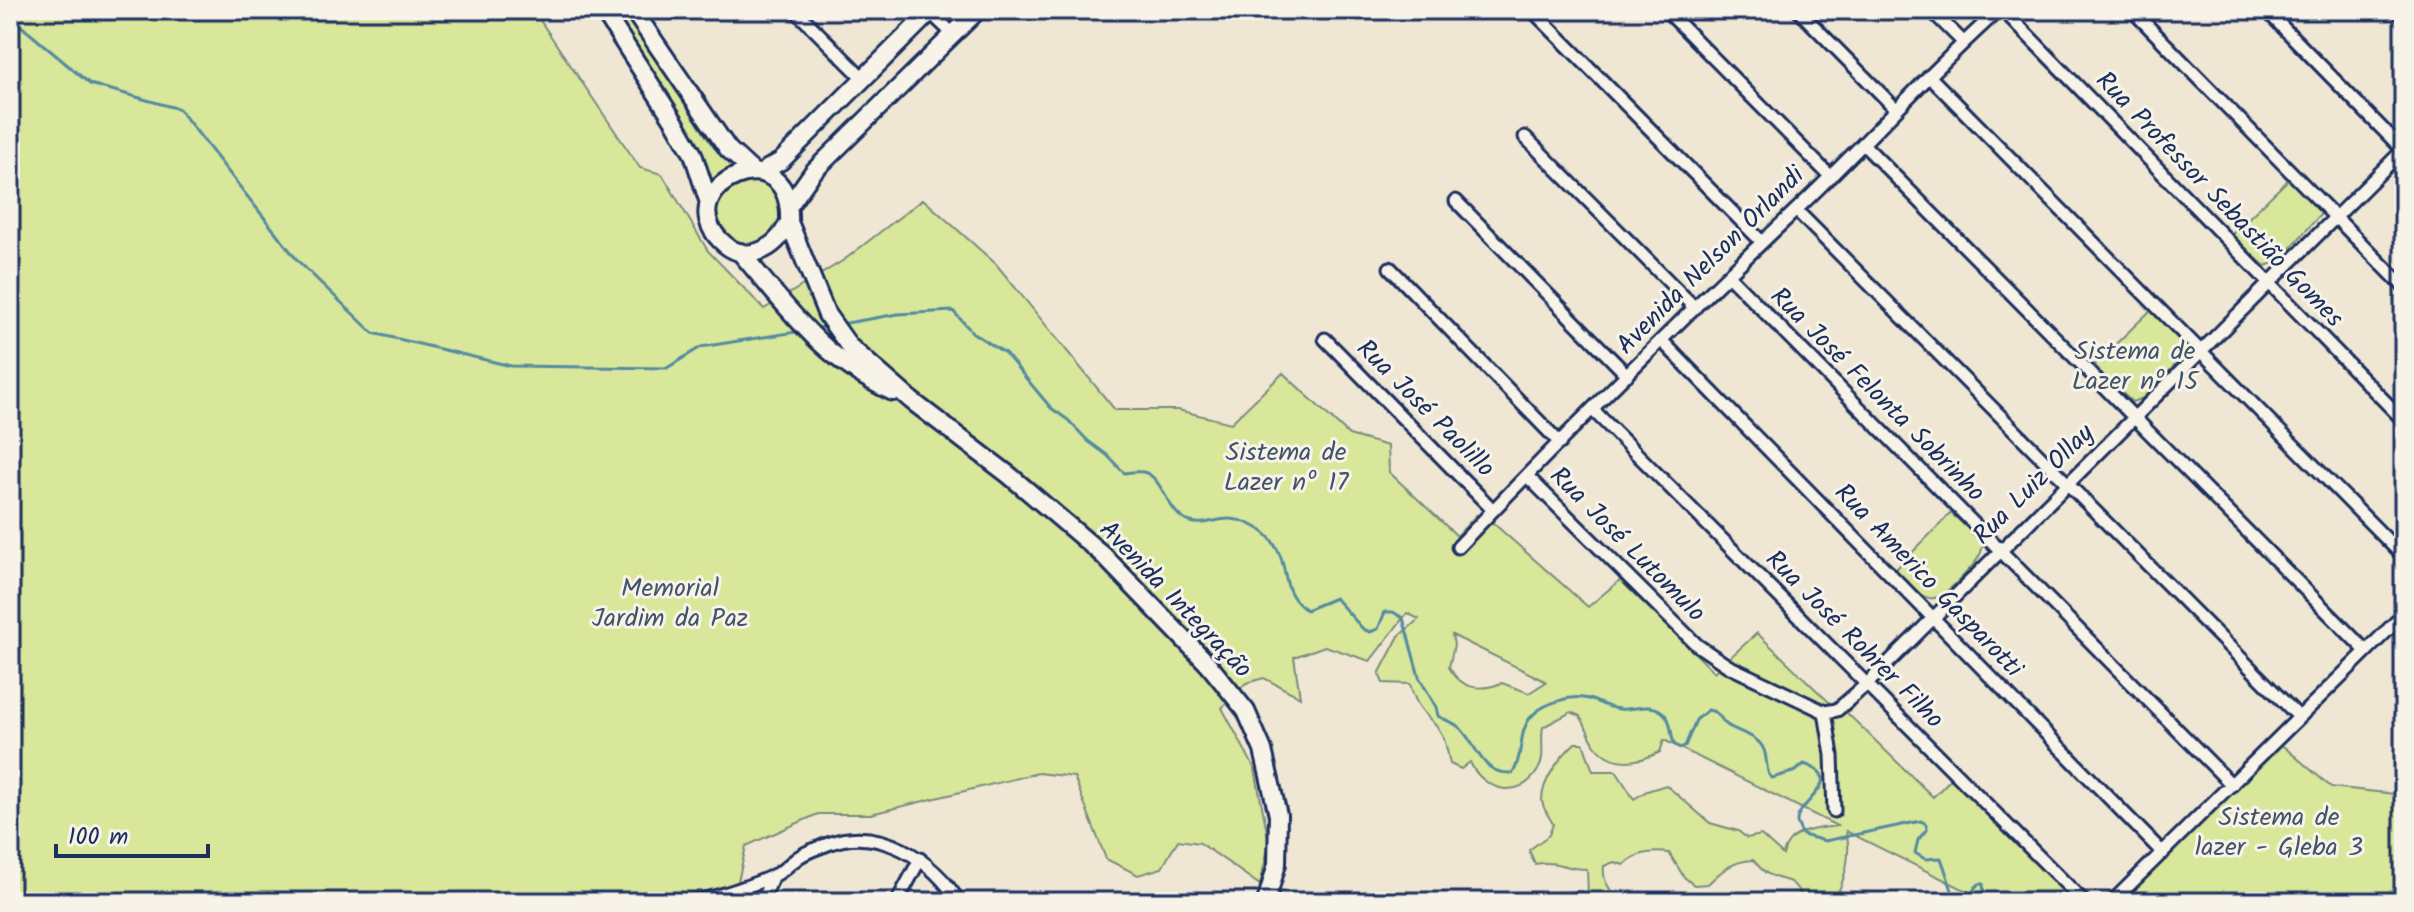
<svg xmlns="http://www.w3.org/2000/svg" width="2414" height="912" viewBox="0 0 2414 912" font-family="Kalam,sans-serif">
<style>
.green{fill:#d8e79a;stroke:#7a8b7c;stroke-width:2;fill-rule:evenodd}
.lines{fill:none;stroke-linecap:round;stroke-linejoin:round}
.stream{stroke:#528ba1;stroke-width:3}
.minor-casing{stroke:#1b2f5e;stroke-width:17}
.secondary-casing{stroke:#1b2f5e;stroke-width:22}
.minor{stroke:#f7f3e8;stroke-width:11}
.secondary{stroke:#f7f3e8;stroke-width:16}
.labels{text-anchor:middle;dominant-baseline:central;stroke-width:6;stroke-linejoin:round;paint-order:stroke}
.street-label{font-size:26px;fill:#1b2f5e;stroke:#f7f3e8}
.park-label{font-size:26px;fill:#41546a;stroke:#f7f3e8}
</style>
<rect width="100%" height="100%" fill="#efe7d4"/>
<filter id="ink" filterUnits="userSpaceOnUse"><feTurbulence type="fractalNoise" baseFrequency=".0125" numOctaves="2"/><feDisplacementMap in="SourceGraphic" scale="16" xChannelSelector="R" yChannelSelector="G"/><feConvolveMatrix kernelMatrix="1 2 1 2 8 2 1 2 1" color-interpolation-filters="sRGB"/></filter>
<g filter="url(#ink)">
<path class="green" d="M10,10H533L640,168L662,174L708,251L764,309L844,260L923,199L996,264L1115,410H1178L1231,423L1283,373L1349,435L1388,446L1389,472L1457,536L1476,515L1492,522L1588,607L1620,580L1714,672L1757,633L1832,705L1858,684L1866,693L1847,713L1933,797L1951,779L2083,902H1989L1846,831C1852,854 1845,880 1834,901L1801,895C1789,874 1786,884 1768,874C1762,871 1758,865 1753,860C1733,861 1722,870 1708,884L1694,885L1684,877L1669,853C1653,851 1636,852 1624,865L1614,862L1604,866C1602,883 1611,892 1624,902H1538L1542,893L1582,891L1588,896L1587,869C1565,869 1557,860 1535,864L1529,850L1549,835L1553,824C1549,816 1542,808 1542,800C1542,780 1561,756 1575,743H1583L1593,771H1616L1634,799L1647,791L1666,785L1710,823L1738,831L1747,838L1761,835L1783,855C1788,829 1817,829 1837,826L1664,740L1660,752C1638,763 1611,767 1595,745C1589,736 1586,725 1580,716L1571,712L1543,727C1540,741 1546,758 1538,770C1520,801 1483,791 1470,762L1461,769L1450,764C1447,752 1446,737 1437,727C1422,710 1417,709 1410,684L1383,683L1379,674L1399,636L1419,619L1407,613L1370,661L1325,646L1294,657L1300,697L1264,678L1246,683L1222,708L1255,769L1269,843L1260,885L1200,843L1178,840L1162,868L1138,875L1106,859L1074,777L1038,773L871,814H818L746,846L738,882L701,895H671L658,902H10ZM1452,635L1545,681L1546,682L1529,693L1502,683C1479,692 1461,689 1449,667L1454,645Z
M612,10H624L714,148L740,165L712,188L694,138Z
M2290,178L2319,207L2321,214L2279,261L2265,266L2231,235Z
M716 213a33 33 0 1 1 66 0a33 33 0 1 1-66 0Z
M2152,309L2186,344L2188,351L2146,397L2132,402L2093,366Z
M1951,513L1978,538L1983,546C1980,560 1970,568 1961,578C1928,613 1925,598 1895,570Z
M2276,740L2331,787L2404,795V902H2111Z"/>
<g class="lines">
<path class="stream" d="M10,13L14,20L90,84L179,109L298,261L373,333L511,366L667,368L701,347L802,331
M841,324L898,314L953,311L973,333L1005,353L1051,408L1068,420L1088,441L1107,455L1124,473C1130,472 1137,471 1143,472C1163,476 1166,511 1187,521C1202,527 1214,519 1229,519C1244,519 1263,529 1272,541C1292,567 1277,589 1306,610L1335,598L1363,629L1370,632L1378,629L1385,612H1393L1403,618L1419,677L1436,707L1438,716C1446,721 1455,722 1461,729C1479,748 1481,775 1513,773C1525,753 1516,728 1536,712C1547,703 1570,696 1583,698C1595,699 1606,708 1619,709C1633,711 1648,702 1661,711C1672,718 1670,732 1674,744L1680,748L1685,746L1696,720L1708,710C1721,712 1719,719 1727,725C1739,733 1758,735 1764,750C1767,758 1766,767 1769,775L1772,778L1796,771L1804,764C1850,779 1796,802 1797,822C1797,823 1802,834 1803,835L1825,841L1921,821L1926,824L1927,829L1918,840L1915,853L1925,859L1941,858L1956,902
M813,329L829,326
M1972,902L1974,889L1979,884H1983L1984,895L1991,902"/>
<defs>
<path id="minor" d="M795,10L863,78
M928,10L953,34
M1532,10L1761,241
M1666,10L1829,175
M1798,10L1896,109
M1931,10L1963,42
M2003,10L2404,421
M2132,10L2404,287
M2266,10L2404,151
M2397,10L2404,17
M1929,76L2404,557
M1525,137L1695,308
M1863,144L2366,651
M1456,201L1627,375
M1796,210L2299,717
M1390,268L1560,443
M1728,275L2232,785
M1325,339L1493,510
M1662,341L2163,853
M1593,410L2084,902
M1527,476L1697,645L1728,666L1825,712
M1458,547C1567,432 1680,320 1795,211C1864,146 1927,74 1999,10
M1825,712L1837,710L1867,684L2404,149
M1825,712L1832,755L1834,811
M674,902C682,901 690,902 698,900C716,898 759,883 775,875C783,871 788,865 795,860C803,852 818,848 828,844C879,824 933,860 959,902
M761,902L774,875
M897,902L920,859
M2112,902L2404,614"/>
<path id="secondary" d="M603,10L676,124L693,154L709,203
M633,10L728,149L753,172
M765,174L767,169L781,161L932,10
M789,206L813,172L978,10
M789,222C775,251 745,266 720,240C668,186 793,129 789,222L827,315L849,346L912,401L1009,475L1103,555L1208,664L1246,711L1263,750L1278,815L1277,864L1266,902
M740,252C788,308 823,360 893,392"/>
</defs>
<use href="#minor" class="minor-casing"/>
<use href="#secondary" class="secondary-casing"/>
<use href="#minor" class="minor"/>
<use href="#secondary" class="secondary"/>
</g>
</g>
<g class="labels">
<g class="street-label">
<text transform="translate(2219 200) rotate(46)">Rua Professor Sebastião Gomes</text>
<text transform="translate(1711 261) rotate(-45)">Avenida Nelson Orlandi</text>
<text transform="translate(1877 395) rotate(45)">Rua José Felonta Sobrinho</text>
<text transform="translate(1425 409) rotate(45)">Rua José Paolillo</text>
<text transform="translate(2034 485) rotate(-45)">Rua Luiz Ollay</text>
<text transform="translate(1627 545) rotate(45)">Rua José Lutomulo</text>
<text transform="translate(1928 581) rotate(46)">Rua Americo Gasparotti</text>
<text transform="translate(1175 600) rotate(46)">Avenida Integração</text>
<text transform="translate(1854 640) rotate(45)">Rua José Rohrer Filho</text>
</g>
<g class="park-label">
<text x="2135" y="352">Sistema de<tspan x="2135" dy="30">Lazer nº 15</tspan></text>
<text x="1286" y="453">Sistema de<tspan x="1286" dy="30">Lazer nº 17</tspan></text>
<text x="670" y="589">Memorial<tspan x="670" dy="30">Jardim da Paz</tspan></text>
<text x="2279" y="818">Sistema de<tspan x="2279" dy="30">lazer - Gleba 3</tspan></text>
</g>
</g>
<rect width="2414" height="912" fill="none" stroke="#f7f3e8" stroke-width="40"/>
<rect x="20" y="20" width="2374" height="872" fill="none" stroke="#1b2f5e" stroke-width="3" filter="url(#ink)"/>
<path d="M56 844v12h152v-12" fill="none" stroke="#1b2f5e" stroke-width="4"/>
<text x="68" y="844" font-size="24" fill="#1b2f5e" stroke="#f7f3e8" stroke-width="6" paint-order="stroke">100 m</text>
</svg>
